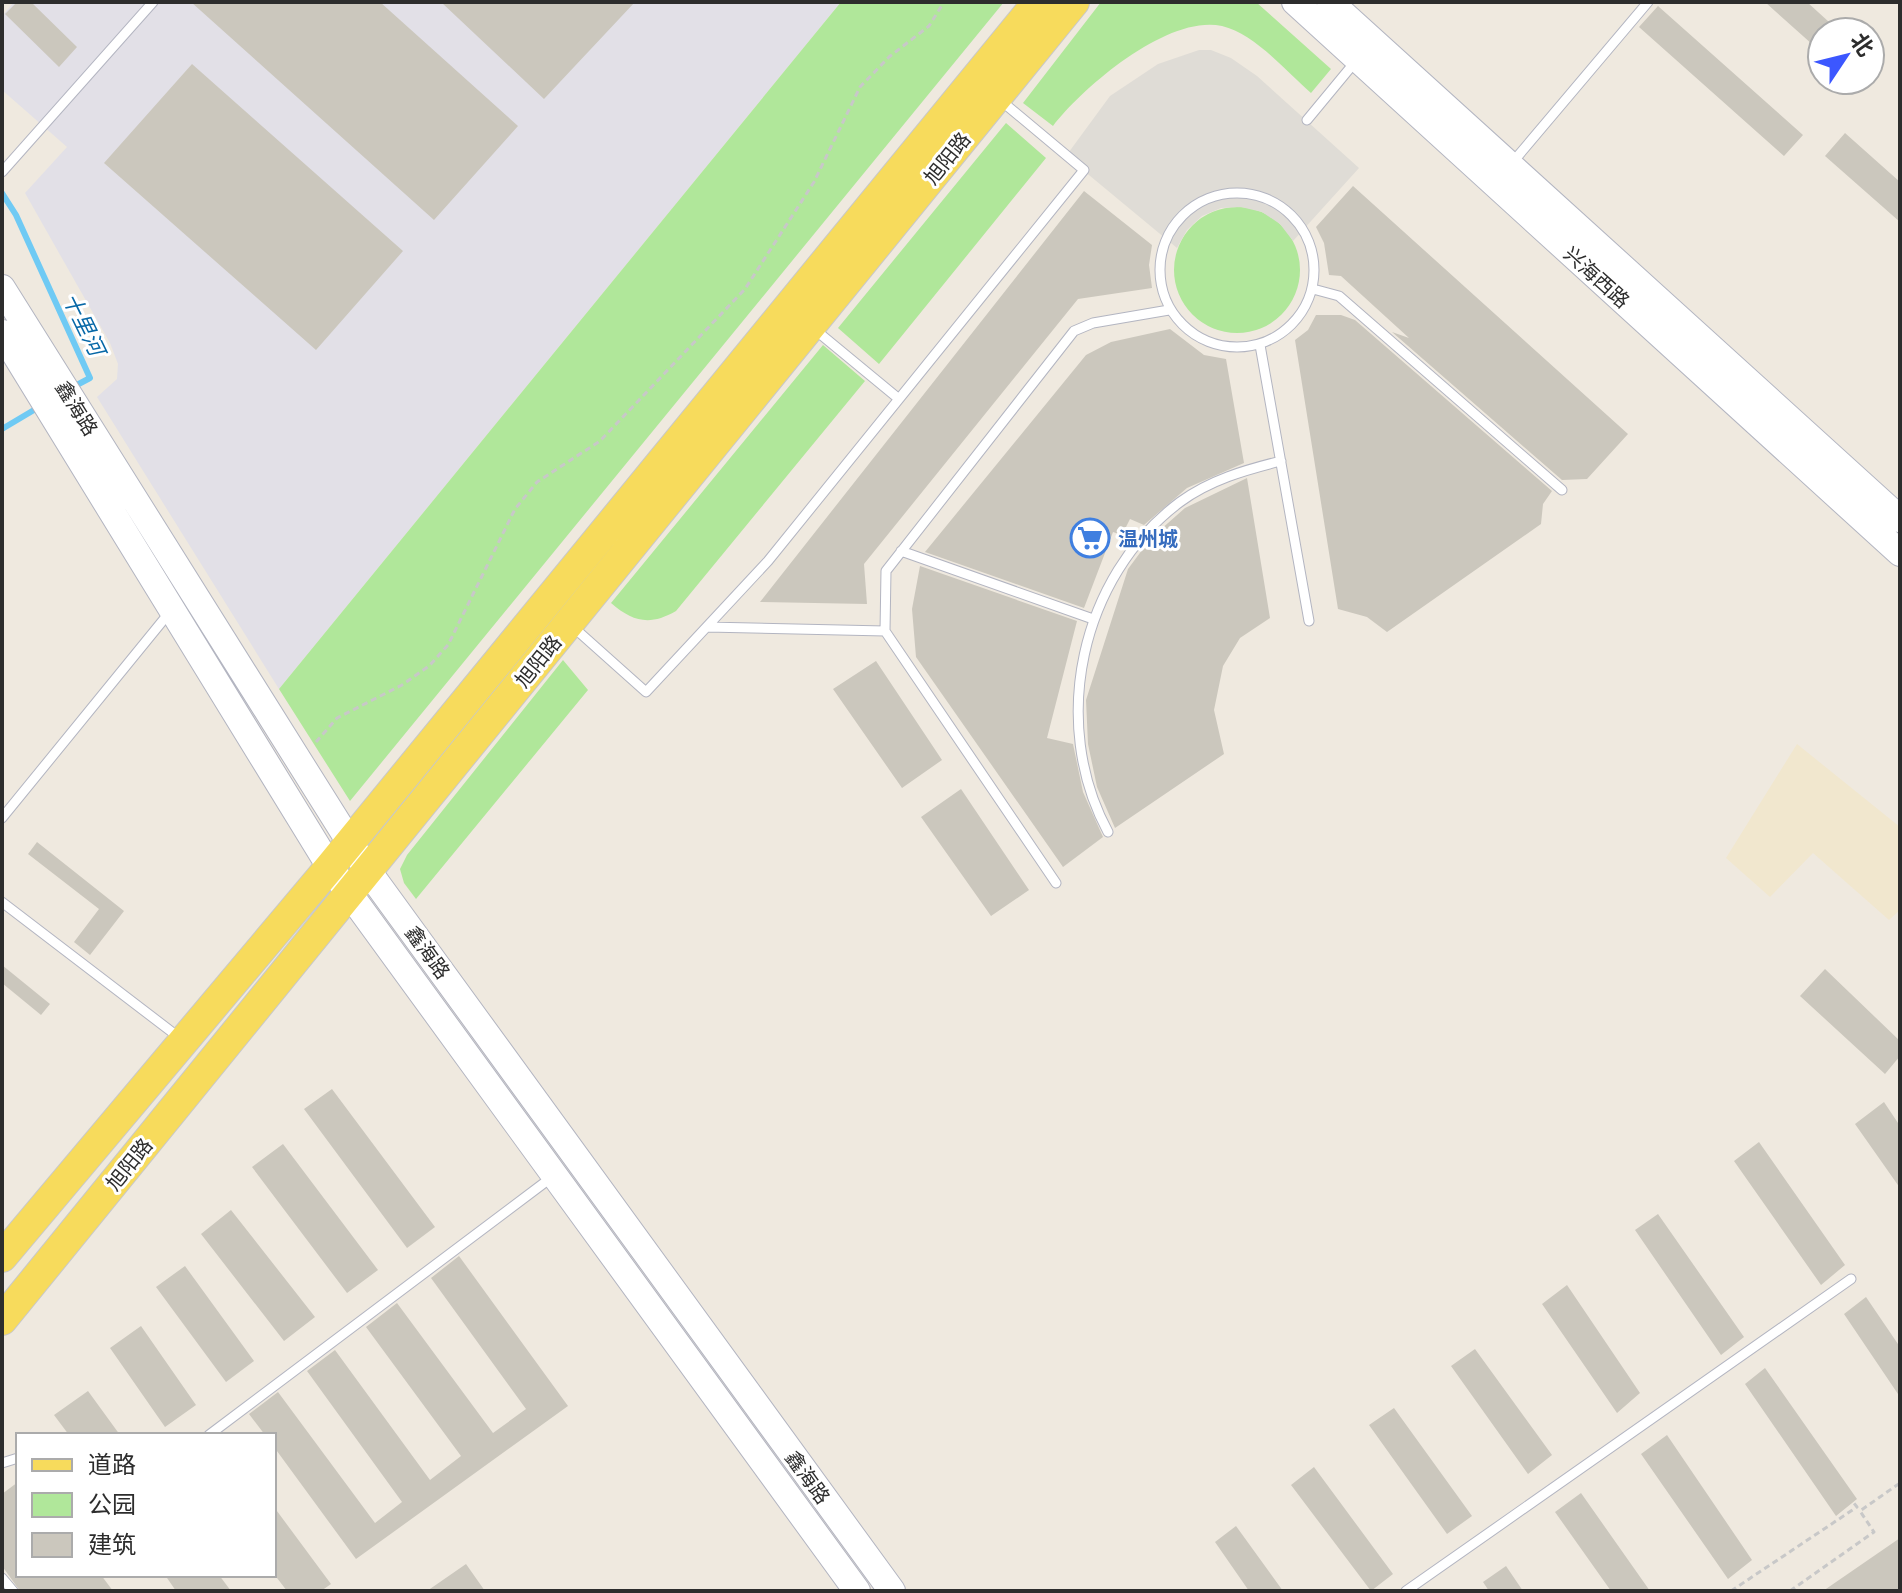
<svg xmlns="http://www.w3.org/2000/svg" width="1902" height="1593" viewBox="0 0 1902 1593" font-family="'Archivo Narrow','Noto Sans SC',sans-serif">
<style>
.industrial{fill:#e2e0e7}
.education{fill:#f1e7ce}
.green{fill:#b0e79a}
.plaza{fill:#dfdcd6}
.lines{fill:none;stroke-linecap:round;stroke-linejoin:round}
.stream{stroke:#6fcaf4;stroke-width:6}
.building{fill:#cbc7bd}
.lane-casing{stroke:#b3b5c1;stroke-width:11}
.secondary-casing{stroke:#b3b5c1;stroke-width:28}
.primary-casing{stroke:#c8c8c8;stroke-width:32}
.path{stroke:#c8c8c8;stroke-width:3;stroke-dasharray:6 4;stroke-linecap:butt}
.lane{stroke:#fff;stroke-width:9}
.secondary{stroke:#fff;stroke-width:26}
.primary{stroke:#f7db5c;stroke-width:30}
.labels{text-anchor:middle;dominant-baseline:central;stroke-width:6;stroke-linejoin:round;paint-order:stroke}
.street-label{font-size:20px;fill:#2d2d2d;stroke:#fff}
.shop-label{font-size:20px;font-weight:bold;fill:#366cbe;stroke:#fff;text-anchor:start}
.water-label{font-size:22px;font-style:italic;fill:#0768a7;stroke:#fff}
</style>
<rect width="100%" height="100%" fill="#efe9df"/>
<path class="industrial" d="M14,2H841L279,689L97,397L117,379L118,364L110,343L25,193L67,147L2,90V16Z"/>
<path class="education" d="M1797,744L1900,827V910L1889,920L1813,853L1770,897L1726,858Z"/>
<path class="green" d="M841,2H1004L350,801L279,689Z
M1101,2H1256L1331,69L1311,93C1286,71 1255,34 1222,26C1168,14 1083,87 1053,126L1023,103Z
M1006,123L1046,158L879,364L838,328Z
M1174 270a63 63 0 1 1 126 0a63 63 0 1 1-126 0Z
M823,345L865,381L676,611C650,626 633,622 611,603Z
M563,660L588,690L416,899L404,883L400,869L407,855Z"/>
<path class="plaza" d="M1199,50H1211L1231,58L1257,76L1359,168L1293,241L1280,224L1262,212L1241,207L1221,208L1202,216L1187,230L1177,248L1066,156L1110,96L1158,64Z"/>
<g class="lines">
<path class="stream" d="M2,193L16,215L90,378L73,387
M2,429L39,407"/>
</g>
<path class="building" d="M17,2H31L77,47L59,67L5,14Z
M191,2H380L518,126L434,220Z
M441,2H635L544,99Z
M1765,2H1807L1840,32H1822V53Z
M1658,6L1803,135L1784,156L1639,27Z
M192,64L403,251L316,350L104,163Z
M1845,133L1900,182V222L1825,156Z
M1353,186L1628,434L1587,479L1562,480L1392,332L1409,338L1341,276L1329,275L1324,243L1316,227Z
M1084,191L1152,245L1149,265L1152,288L1078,299L864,564L867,604L760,602Z
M1316,315H1341L1355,320L1552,491L1543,504L1541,524L1387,632L1367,617L1338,609L1295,340L1308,330Z
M1170,329L1204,355L1226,359L1244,463L1187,488L1144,525L1130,519L1122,535L1113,532L1084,608L925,552L1086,355L1111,342Z
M1247,478L1270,618L1240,638L1223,666L1214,710L1224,754L1115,828L1097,787L1088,744L1086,700L1128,569L1151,538L1185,508Z
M920,566L1077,621L1047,738L1073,744L1083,792L1103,837L1063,867L916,657L912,609Z
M876,661L942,760L902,788L833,689Z
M961,789L1029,890L991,916L921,817Z
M37,842L124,911L90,955L74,942L99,909L28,854Z
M2,965L50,1004L41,1015L2,983Z
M1825,969L1900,1041V1056L1885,1074L1800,996Z
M332,1089L435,1227L407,1248L304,1109Z
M1884,1102L1900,1126V1188L1855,1124Z
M1759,1142L1845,1265L1821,1285L1734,1161Z
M283,1144L378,1270L347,1293L252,1167Z
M231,1210L315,1317L284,1341L201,1234Z
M1658,1214L1744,1337L1721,1355L1635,1230Z
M459,1256L568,1406L356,1559L274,1447V1435H265L249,1414L278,1392L375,1523L402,1502L307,1371L335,1350L430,1480L461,1456L366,1327L397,1303L493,1433L526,1409L431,1278Z
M185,1266L254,1361L226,1382L156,1287Z
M1567,1285L1640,1393L1617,1413L1542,1304Z
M1866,1297L1900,1347V1397L1844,1314Z
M141,1326L196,1405L165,1427L110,1348Z
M1475,1349L1552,1455L1528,1474L1451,1366Z
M1765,1368L1857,1499L1836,1516L1745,1384Z
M88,1391L120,1435H69L54,1415Z
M1394,1408L1472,1516L1447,1534L1369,1425Z
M1667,1435L1752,1560L1728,1579L1641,1454Z
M1314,1467L1393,1574L1371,1591L1291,1485Z
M18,1482V1575H101L113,1591H20L2,1566V1494Z
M1581,1493L1650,1591H1611L1555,1512Z
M274,1507L331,1584L321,1591H287L274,1574Z
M1236,1526L1283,1591H1249L1215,1542Z
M1900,1538V1591H1823Z
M466,1564L485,1591H427Z
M1506,1566L1523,1591H1489L1483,1582Z
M165,1575H219L231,1591H176Z"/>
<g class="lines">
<defs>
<path id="lane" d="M1307,120L1355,62
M1512,163L1648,2
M2,172L153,2
M1160 270a77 77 0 1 1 154 0a77 77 0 1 1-154 0Z
M1313,289L1339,296L1562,490
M813,328L899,399
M1260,345L1309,621
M901,551L1093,619
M571,625L646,692L768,561L1084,170L999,99
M707,627L885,631
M2,818L169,613
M1108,832C1049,723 1080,577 1180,502C1210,480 1245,470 1281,461
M1056,883L885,631L886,571L1074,331L1093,323L1169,310
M2,902L181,1039
M209,1435L552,1177
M2,1463L18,1458
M2,1578L13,1591
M1406,1591L1851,1279"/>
<path id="secondary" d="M1295,2L1900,553
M1330,2L1900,519
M2,288L368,871L892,1591
M2,333L330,867L857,1591"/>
<path id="primary" d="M2,1257L330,867L1038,2
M2,1320L1074,2"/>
</defs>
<use href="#lane" class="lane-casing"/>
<use href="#secondary" class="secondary-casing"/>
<use href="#primary" class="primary-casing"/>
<path class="path" d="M316,742L337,718L402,685L429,666L448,645L515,509L537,482L600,441L745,289L814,182L860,87L889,57L929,26L944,2
M1731,1591L1857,1507L1853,1502
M1790,1591L1874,1532L1860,1511L1900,1483"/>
<use href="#lane" class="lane"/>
<use href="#secondary" class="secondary"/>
<use href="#primary" class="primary"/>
</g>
<defs>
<symbol id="supermarket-ring" viewBox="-11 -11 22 22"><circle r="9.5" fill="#fff" stroke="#3f7fe0" stroke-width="1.5"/><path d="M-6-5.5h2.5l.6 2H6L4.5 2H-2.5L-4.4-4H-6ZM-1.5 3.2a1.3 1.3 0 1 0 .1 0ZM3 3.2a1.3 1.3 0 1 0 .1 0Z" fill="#3f7fe0"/></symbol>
</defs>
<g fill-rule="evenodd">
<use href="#supermarket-ring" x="1068" y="516" width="44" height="44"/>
</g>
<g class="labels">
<g class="street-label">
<text transform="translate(947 158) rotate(-51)">旭阳路</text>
<text transform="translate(1597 277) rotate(42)">兴海西路</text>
<text transform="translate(77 408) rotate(58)">鑫海路</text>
<text transform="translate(538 661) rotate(-51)">旭阳路</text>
<text transform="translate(428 952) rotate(54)">鑫海路</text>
<text transform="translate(129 1164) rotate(-51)">旭阳路</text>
<text transform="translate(808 1477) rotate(54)">鑫海路</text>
</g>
<g class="shop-label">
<text x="1118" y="538">温州城</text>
</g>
<g class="water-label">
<text transform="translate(84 324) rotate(64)">十里河</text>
</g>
</g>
<rect width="1902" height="1593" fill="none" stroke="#2d2d2d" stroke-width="8"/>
<rect x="16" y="1433" width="260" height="144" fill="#ffffff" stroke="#ababab" stroke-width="2"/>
<rect x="32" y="1459" width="40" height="12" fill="#f7db5c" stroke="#ababab" stroke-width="2"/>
<text x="88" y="1473" font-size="24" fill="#2d2d2d">道路</text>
<rect x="32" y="1493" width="40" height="24" fill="#b0e79a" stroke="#ababab" stroke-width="2"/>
<text x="88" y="1513" font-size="24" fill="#2d2d2d">公园</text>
<rect x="32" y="1533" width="40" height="24" fill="#cbc7bd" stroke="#ababab" stroke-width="2"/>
<text x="88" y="1553" font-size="24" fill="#2d2d2d">建筑</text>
<g transform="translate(1846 56) rotate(55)"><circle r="38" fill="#ffffff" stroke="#ababab" stroke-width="2"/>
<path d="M0-6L14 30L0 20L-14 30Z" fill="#3c57ff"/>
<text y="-12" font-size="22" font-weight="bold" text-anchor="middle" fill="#2d2d2d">北</text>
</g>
</svg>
